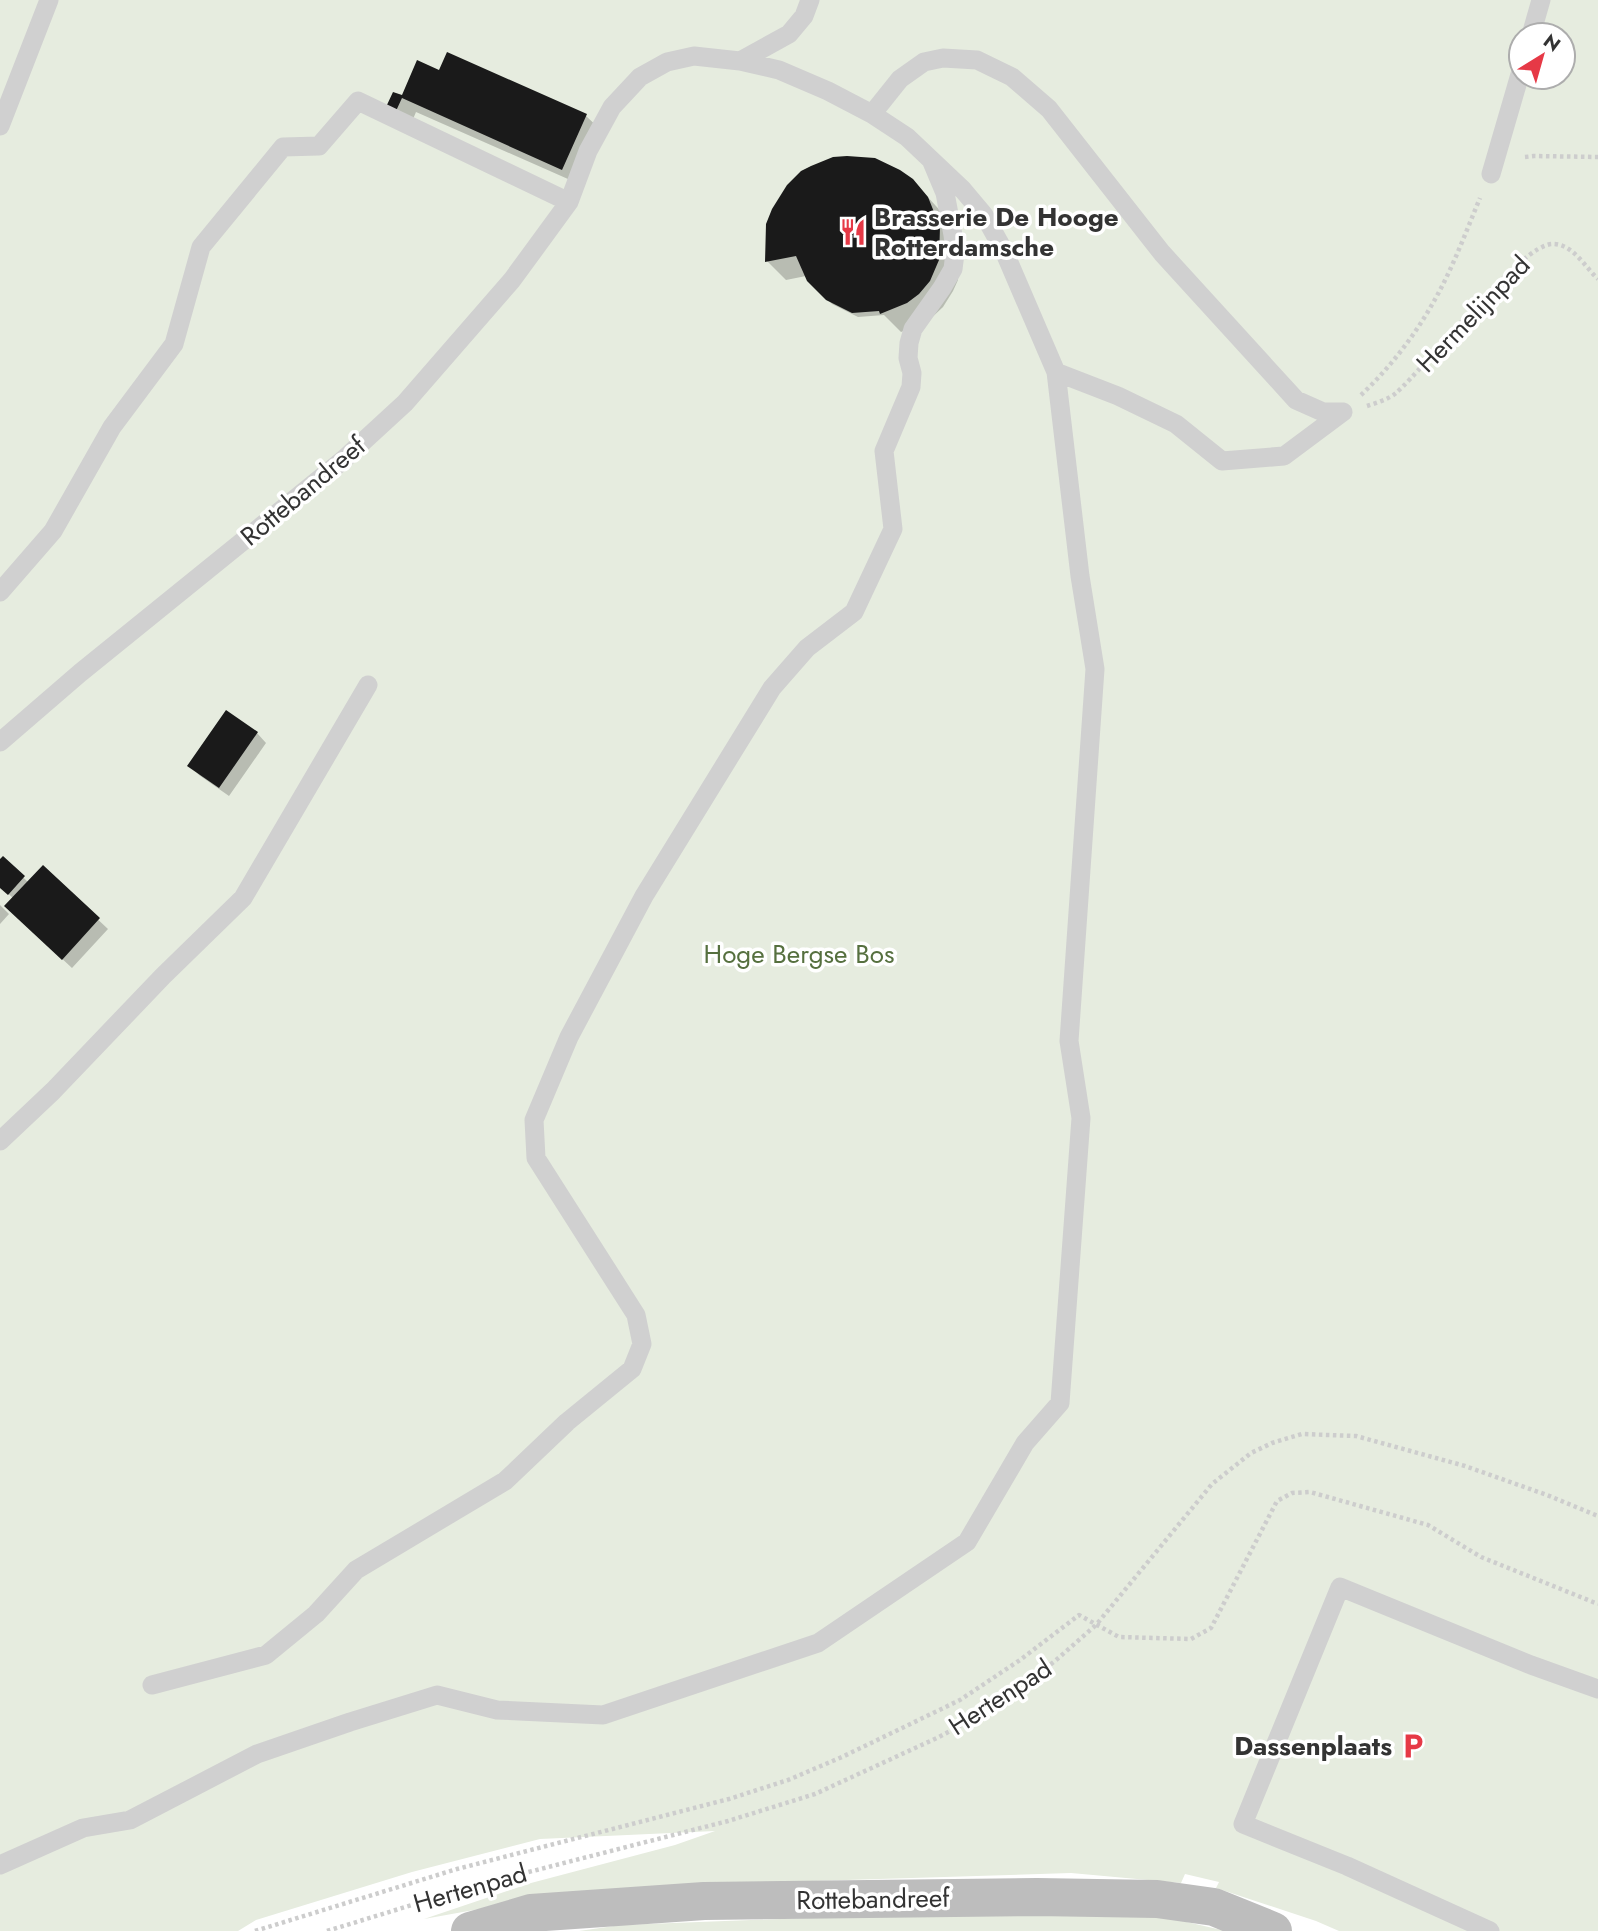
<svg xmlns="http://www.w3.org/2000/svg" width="1598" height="1931" viewBox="0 0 1598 1931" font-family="Jost,sans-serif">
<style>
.green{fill:#e6ecdf;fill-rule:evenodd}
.shadow{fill:#0003}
.building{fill:#1a1a1a}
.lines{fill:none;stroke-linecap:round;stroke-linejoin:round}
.path{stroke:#cdcdcd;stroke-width:4.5;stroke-dasharray:3.5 3.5;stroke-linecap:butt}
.lane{stroke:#d0d0d0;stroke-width:19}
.secondary{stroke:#bdbdbd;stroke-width:38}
.labels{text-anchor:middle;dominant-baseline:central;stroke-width:7;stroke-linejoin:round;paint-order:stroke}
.poi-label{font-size:26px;font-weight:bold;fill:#333;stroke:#fff;text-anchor:start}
.street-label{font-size:26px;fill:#333;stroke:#fff}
.park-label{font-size:26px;fill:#56703f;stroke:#fff}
</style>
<rect width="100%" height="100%" fill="#fff"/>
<path class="green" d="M0,0H1598V1931H1339L1316,1921L1216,1888L1219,1882L1185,1874L1181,1883L1071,1873L813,1881L540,1898L424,1919L531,1883L675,1845L715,1831L540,1839L412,1872L256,1920L238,1931H0ZM1521,35H1563V77H1521Z
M1020,1910L1152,1914L1226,1931H579L621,1925Z"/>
<path class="shadow" d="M448,54L586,116L601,130L577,183L416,112L411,124L388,106L394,94L403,98L440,72Z
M912,180L947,218L959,247L958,280L953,291L943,307L927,322L901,332L884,315L858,317L832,304L806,276L786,280L767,261Z
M257,733L266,743L229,796L199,775L190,765Z
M3,858L29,883L43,868L108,929L72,968L16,916L14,899L0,886V861Z
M0,905L9,914L0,924Z"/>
<path class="building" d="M447,52L587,114L562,170L402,98L396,111L386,107L393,92L402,95L417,60L439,70Z
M847,156L875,158L900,170L913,179L928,197L940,227L939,260L930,281L919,294L907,303L880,314L879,311L852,313L826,300L807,281L796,256L765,262L766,224L772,209L787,185L801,171L811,166L833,157Z
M226,710L258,732L219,788L187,766Z
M3,856L25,876L8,895L0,888V859Z
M43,865L100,918L62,960L4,906Z"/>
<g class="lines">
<path class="path" d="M1525,157L1534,156L1598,157
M1361,395C1392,366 1419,330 1439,292C1455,262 1467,229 1480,198
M1367,406C1376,403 1389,399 1396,393C1426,367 1521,243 1553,244C1573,244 1585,267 1598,279
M255,1931L457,1869L729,1799L788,1780L842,1757L960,1700L1020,1660L1079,1615L1119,1637L1191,1639L1211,1628L1277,1501L1292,1493L1310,1492L1428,1525L1481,1557L1598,1604
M327,1931L474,1886L728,1821L815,1794L939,1737L996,1706L1055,1661L1096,1625L1212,1484L1251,1453L1272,1443L1302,1434L1356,1436L1465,1466L1547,1495L1598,1516"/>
<path class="lane" d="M1531,35L1541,0
M740,61L789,34L804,16L810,0
M872,114L907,137L963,190L984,215L1004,251L1056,372L1118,396L1176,424L1222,461L1284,456L1343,412
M0,126L49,0
M1491,174L1521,71
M0,592L53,531L112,427L174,344L201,247L283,147L319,146L358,101L569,202
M0,742L80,673L343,460L405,403L512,280L569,202L588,151L612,107L640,77L667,62L694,56L740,61L779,70L828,91L872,114L900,79L924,62L943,58L977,60L1012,77L1049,109L1162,253L1296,400L1323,412H1343
M0,1141L53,1091L163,976L243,898L368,685
M152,1685L266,1655L316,1614L356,1570L505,1481L567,1422L632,1369L642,1344L636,1315L536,1158L534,1120L569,1037L644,896L772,688L807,648L854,612L893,529L884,451L911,387L912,373L908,358L909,343L913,329L942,288L953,269L955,253L953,235L945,193L932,162
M0,1865L83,1828L130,1820L257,1754L350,1722L437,1695L497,1710L603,1715L818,1643L967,1542L1025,1443L1060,1403L1081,1118L1069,1041L1095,669L1080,576L1056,372
M1490,1931L1347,1866L1243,1824L1340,1587L1531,1665L1598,1689"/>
<path class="secondary" d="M470,1931L531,1913L704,1901L1037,1897L1157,1899L1214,1907L1273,1931"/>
</g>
<defs>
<symbol id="restaurant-bare" viewBox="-9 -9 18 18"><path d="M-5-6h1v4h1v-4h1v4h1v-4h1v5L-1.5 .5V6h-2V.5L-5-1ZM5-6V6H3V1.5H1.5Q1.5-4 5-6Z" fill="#e63946" stroke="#fff" stroke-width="2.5" paint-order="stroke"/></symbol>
<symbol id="parking-bare" viewBox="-9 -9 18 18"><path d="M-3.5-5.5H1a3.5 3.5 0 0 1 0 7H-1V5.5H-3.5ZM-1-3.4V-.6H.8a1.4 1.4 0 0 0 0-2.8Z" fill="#e63946" stroke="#fff" stroke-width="2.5" paint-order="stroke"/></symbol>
</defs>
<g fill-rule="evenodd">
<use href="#restaurant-bare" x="834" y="213" width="38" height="38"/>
<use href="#parking-bare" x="1394" y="1727" width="38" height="38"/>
</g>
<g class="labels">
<g class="poi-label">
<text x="874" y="217">Brasserie De Hooge<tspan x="874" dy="30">Rotterdamsche</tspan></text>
<text x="1392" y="1746" text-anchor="end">Dassenplaats</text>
</g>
<g class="street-label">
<text transform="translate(1473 314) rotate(-46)">Hermelijnpad</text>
<text transform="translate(303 491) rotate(-40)">Rottebandreef</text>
<text transform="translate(1000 1697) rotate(-33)">Hertenpad</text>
<text transform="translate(470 1888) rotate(-16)">Hertenpad</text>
<text transform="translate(873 1899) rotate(-1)">Rottebandreef</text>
</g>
<g class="park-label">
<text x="799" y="954">Hoge Bergse Bos</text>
</g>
</g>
<g transform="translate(1542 56) rotate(37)"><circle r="33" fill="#ffffff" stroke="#adadad" stroke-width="2"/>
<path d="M0-5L12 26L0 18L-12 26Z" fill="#e63946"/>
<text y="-10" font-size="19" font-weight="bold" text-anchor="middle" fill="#333333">N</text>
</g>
</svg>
